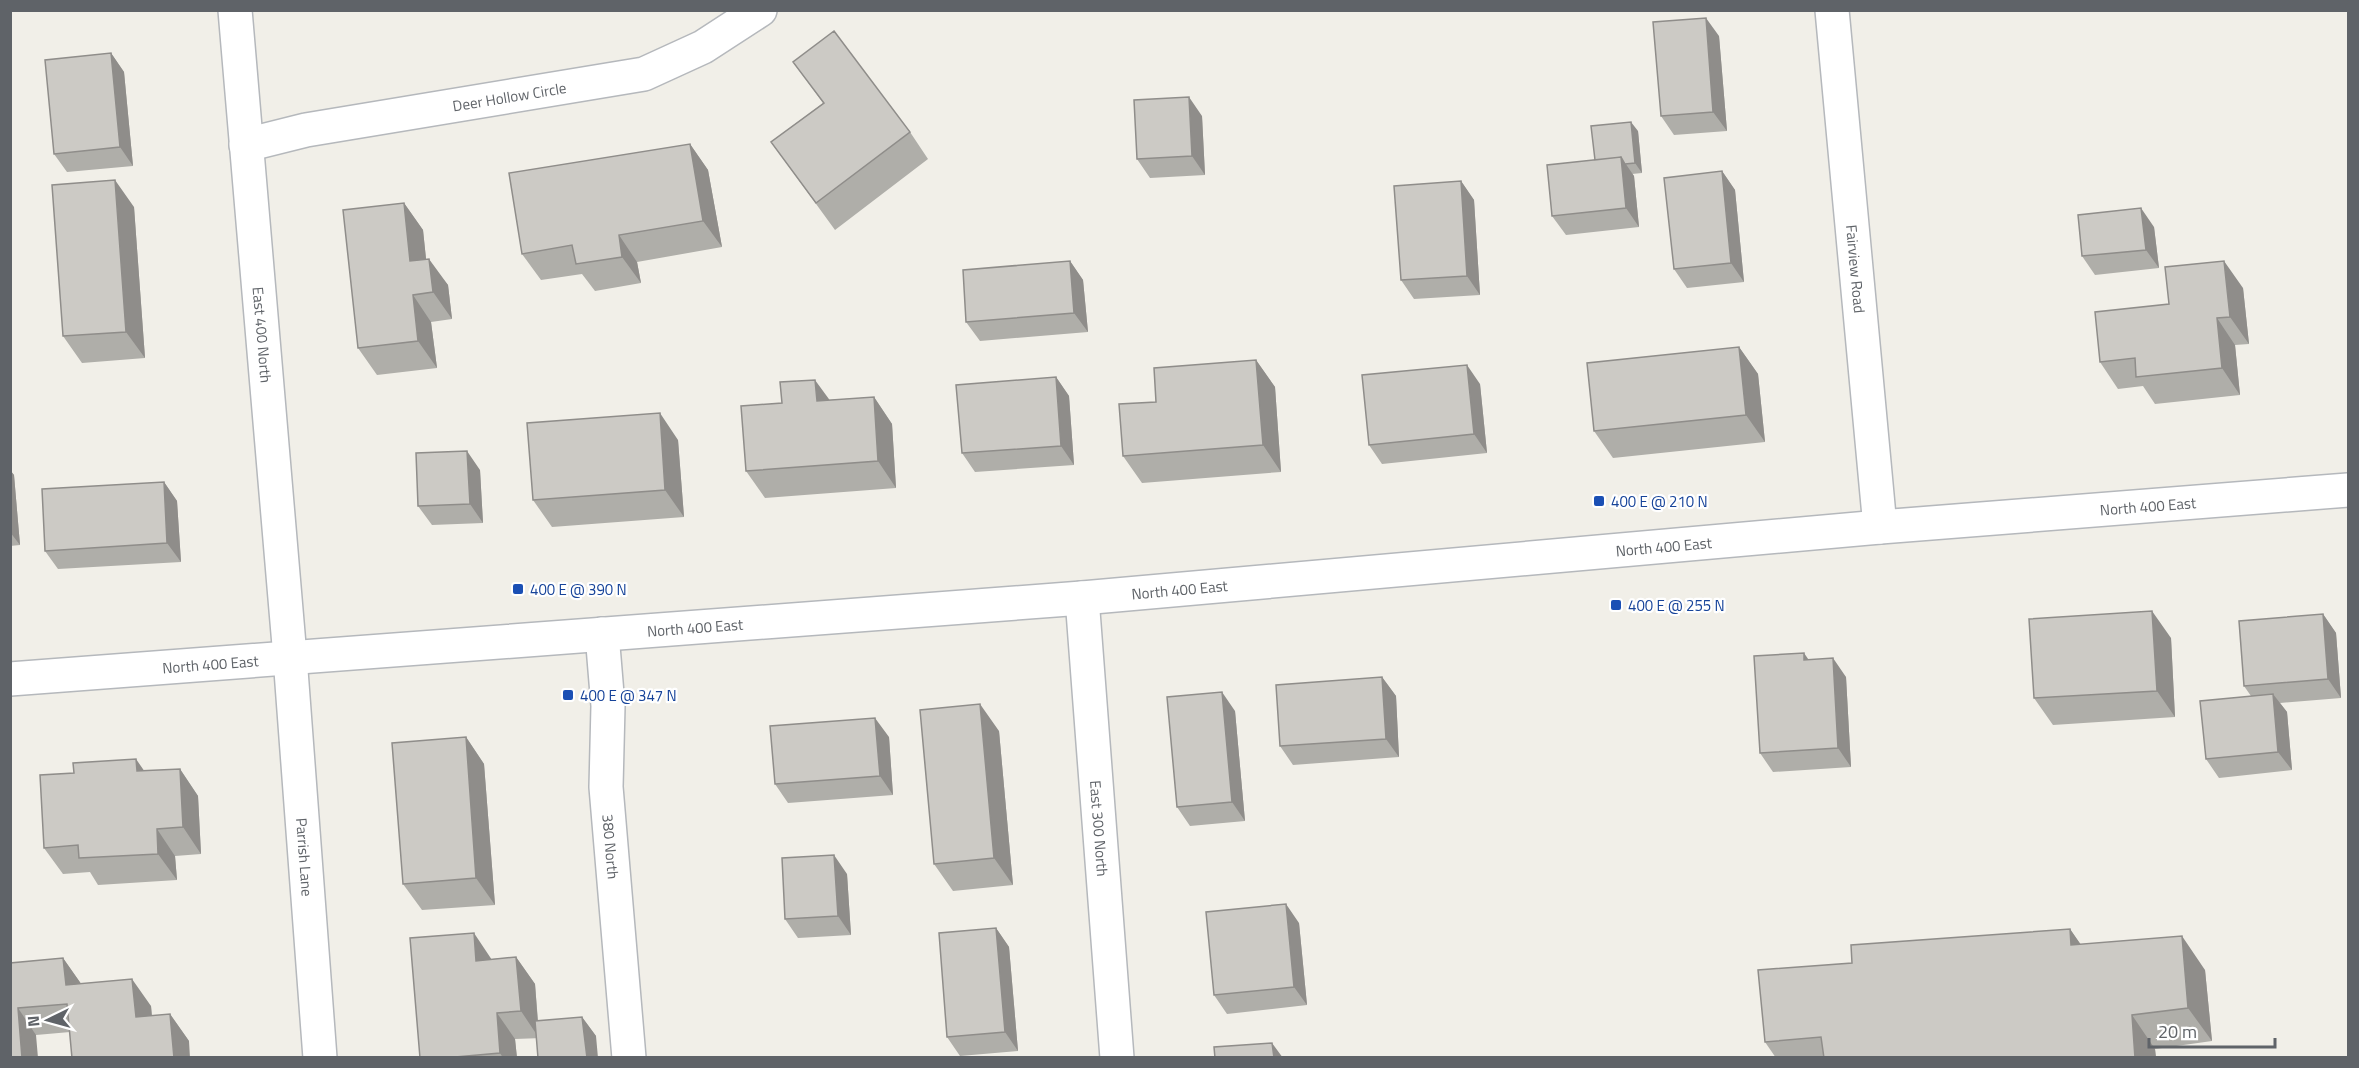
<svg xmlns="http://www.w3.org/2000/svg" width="2359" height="1068" viewBox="0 0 2359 1068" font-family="'Titillium Web',sans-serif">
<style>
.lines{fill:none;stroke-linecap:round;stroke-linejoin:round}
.minor-casing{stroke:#b5b8bc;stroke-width:36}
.minor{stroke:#fff;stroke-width:33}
.wall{fill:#afaea9}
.shaded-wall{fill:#8f8d8a}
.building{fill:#cccac5;stroke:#8f8d8a;stroke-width:1.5}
.transit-dot{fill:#1a4fb4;stroke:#fff;stroke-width:2}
.labels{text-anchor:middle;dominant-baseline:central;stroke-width:4.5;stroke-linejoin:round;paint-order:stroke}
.street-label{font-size:15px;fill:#5f6368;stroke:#fff}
.transit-label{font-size:15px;fill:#164399;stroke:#fff;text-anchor:start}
</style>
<rect width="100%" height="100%" fill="#f1efe8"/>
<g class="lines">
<defs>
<g id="minor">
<path id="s1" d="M235,10L290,657L320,1058"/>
<path id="s2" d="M1832,10L1880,527"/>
<path id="s3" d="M246,145L306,130L644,74L703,47L760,10"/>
<path id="s4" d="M1082,598L1117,1058"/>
<path id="s5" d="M602,634L608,706L606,787L629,1058"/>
<path id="s6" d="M10,679L1082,598L1880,527L2348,490"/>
</g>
</defs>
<use href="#minor" class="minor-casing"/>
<use href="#minor" class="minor"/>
</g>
<path class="wall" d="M1719,36L1727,131L1674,135L1661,116Z
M111,53L124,72L133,166L67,172L54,154Z
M793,62L910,132L928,159L835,230L771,142L823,103Z
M1202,116L1205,175L1150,178L1137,159Z
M1638,131L1642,173L1632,174L1634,176L1639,227L1566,235L1552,216L1595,160Z
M690,144L708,170L722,247L637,262L641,283L595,291L582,274L541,280L522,254Z
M1722,171L1735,190L1744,282L1687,288L1674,269Z
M1461,181L1474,200L1480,295L1414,299L1401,280Z
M404,203L423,230L426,259L448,285L452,319L431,322L437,368L377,375L358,348Z
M134,207L145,358L82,363L63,336Z
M2154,227L2159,268L2095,275L2082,256Z
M1070,261L1083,280L1088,332L980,341L966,322Z
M2243,288L2249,344L2235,345L2240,395L2155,404L2143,386L2118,389L2100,362L2169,304Z
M1739,347L1758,374L1765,442L1613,458L1594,431Z
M1256,360L1275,387L1281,472L1142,483L1123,456L1156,402Z
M1056,377L1069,396L1074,465L975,472L962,453Z
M1480,384L1487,453L1382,464L1369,445Z
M874,397L892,424L896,488L765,498L746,471L829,400Z
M678,440L684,517L552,527L533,500Z
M10,470L14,475L20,545L10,546Z
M480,470L483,523L432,525L418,506Z
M164,482L177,501L181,562L58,569L45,551Z
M2323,614L2336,633L2341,698L2280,703L2287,712L2292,770L2219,778L2206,759L2251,696L2244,686Z
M2171,638L2175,717L2053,725L2034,698Z
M1808,660L1846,677L1851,767L1773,772L1760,753Z
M1382,677L1396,696L1399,757L1293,765L1280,746Z
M1235,711L1245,821L1190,826L1177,807Z
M999,731L1013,885L953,891L934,864Z
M466,737L484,764L495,905L422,910L403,884Z
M889,737L893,795L788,803L775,784Z
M180,769L198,796L201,854L175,856L177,880L98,885L90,872L63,874L44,848L144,771Z
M847,874L851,935L798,938L785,919Z
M1299,923L1307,1005L1227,1014L1214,995Z
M996,928L1009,947L1018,1051L960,1056L947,1037Z
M2070,929L2080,944L2205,970L2212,1041L2155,1049L2156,1058H1776L1765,1042L1852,963Z
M516,957L535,984L538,1021L582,1017L596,1036L515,1039L517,1058H420L492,959Z
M63,958L81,984L151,1006L152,1016L170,1014L189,1041L70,1032L36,1035L10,1058V963Z"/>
<path class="shaded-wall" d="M1706,18L1719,36L1727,131L1713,112Z
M111,53L124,72L133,166L120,147Z
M1189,97L1202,116L1205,175L1192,156Z
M1631,122L1638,131L1642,173L1635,163Z
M690,144L708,170L722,247L703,221Z
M1621,157L1634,176L1639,227L1626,208Z
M1722,171L1735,190L1744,282L1731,263Z
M115,180L134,207L145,358L126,332Z
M1461,181L1474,200L1480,295L1467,276Z
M404,203L423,230L429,287L410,261Z
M2141,208L2154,227L2159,268L2146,250Z
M619,235L637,262L641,283L622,257Z
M429,259L448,285L452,319L433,292Z
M1070,261L1083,280L1088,332L1074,313Z
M2224,261L2243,288L2249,344L2230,317Z
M413,295L431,322L437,368L418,341Z
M2217,318L2235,345L2240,395L2222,368Z
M1739,347L1758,374L1765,442L1746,415Z
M1256,360L1275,387L1281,472L1263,445Z
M1467,365L1480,384L1487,453L1474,434Z
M1056,377L1069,396L1074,465L1061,446Z
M815,380L834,406L817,401Z
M874,397L892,424L896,488L878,461Z
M660,413L678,440L684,517L665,490Z
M467,451L480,470L483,523L470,504Z
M10,470L14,475L20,545L10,532Z
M164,482L177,501L181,562L167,543Z
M2152,611L2171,638L2175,717L2157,691Z
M2323,614L2336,633L2341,698L2328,679Z
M1804,653L1817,672L1804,660Z
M1833,658L1846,677L1851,767L1838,748Z
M1382,677L1396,696L1399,757L1386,739Z
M1222,692L1235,711L1245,821L1232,802Z
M2273,694L2287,712L2292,770L2278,752Z
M980,704L999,731L1013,885L994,858Z
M875,718L889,737L893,795L880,776Z
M466,737L484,764L495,905L476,878Z
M136,759L154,785L137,771Z
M180,769L198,796L201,854L183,827Z
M157,829L175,856L177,880L158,854Z
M834,855L847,874L851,935L838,916Z
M1286,904L1299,923L1307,1005L1294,987Z
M996,928L1009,947L1018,1051L1005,1032Z
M2070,929L2093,962L2071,945Z
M474,933L492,960L476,961Z
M2182,936L2205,970L2212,1041L2188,1008Z
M516,957L535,984L539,1038L521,1011Z
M63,958L82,985H66Z
M132,979L151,1006L154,1044L136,1017Z
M18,1008L36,1035L38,1058H22Z
M497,1013L515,1039L517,1058H503L500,1053Z
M170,1014L189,1041L190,1058H174Z
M2132,1015L2155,1049L2156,1058H2135Z
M582,1017L596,1036L598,1058H587Z
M1272,1043L1283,1058H1274Z"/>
<path class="building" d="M1706,18L1713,112L1661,116L1653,22Z
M834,31L910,132L816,203L771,142L824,103L793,62Z
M111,53L120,147L54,154L45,60Z
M1189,97L1192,156L1137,159L1134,100Z
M1631,122L1635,163L1625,164L1621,157L1595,160L1591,126Z
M690,144L703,221L619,235L622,257L576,264L572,245L522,254L509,173Z
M1621,157L1626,208L1552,216L1547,165Z
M1722,171L1731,263L1674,269L1664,178Z
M115,180L126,332L63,336L52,185Z
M1461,181L1467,276L1401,280L1394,186Z
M404,203L410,261L429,259L433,292L413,295L418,341L358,348L343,210Z
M2141,208L2146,250L2082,256L2078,215Z
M1070,261L1074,313L966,322L963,270Z
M2224,261L2230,317L2217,318L2222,368L2136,377L2135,358L2100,362L2095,312L2169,304L2165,267Z
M1739,347L1746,415L1594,431L1587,363Z
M1256,360L1263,445L1123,456L1119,404L1156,402L1154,368Z
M1467,365L1474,434L1369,445L1362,375Z
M1056,377L1061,446L962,453L956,385Z
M815,380L817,401L874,397L878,461L746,471L741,406L782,403L780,382Z
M660,413L665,490L533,500L527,423Z
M467,451L470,504L418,506L416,453Z
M164,482L167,543L45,551L42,489Z
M2152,611L2157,691L2034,698L2029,619Z
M2323,614L2328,679L2244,686L2239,621Z
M1804,653V660L1833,658L1838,748L1760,753L1754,656Z
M1382,677L1386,739L1280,746L1276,685Z
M1222,692L1232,802L1177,807L1167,697Z
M2273,694L2278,752L2206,759L2200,701Z
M980,704L994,858L934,864L920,710Z
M875,718L880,776L775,784L770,726Z
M466,737L476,878L403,884L392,743Z
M136,759L137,771L180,769L183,827L157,829L158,854L79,858L78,845L44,848L40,775L74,773L73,763Z
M834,855L838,916L785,919L782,858Z
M1286,904L1294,987L1214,995L1206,912Z
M996,928L1005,1032L947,1037L939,933Z
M2070,929L2071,945L2182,936L2188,1008L2132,1015L2135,1058H1824L1821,1037L1765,1042L1758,970L1852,963L1851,945Z
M474,933L476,961L516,957L521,1011L497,1013L500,1053L444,1058H420L410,938Z
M63,958L66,985L132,979L136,1017L170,1014L174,1058H72L67,1004L18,1008L22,1058H10V963Z
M582,1017L587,1058H538L535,1021Z
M1272,1043L1274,1058H1215L1214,1047Z"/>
<g class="transit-dot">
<rect x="1593" y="495" width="12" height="12" rx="3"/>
<rect x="512" y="583" width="12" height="12" rx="3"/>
<rect x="1610" y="599" width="12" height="12" rx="3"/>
<rect x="562" y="689" width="12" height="12" rx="3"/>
</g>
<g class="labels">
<g class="street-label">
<text stroke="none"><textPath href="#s3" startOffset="268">Deer Hollow Circle</textPath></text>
<text stroke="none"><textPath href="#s2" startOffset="260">Fairview Road</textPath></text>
<text stroke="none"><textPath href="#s1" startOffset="326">East 400 North</textPath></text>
<text stroke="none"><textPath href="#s6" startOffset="2145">North 400 East</textPath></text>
<text stroke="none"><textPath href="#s6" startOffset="1659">North 400 East</textPath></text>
<text stroke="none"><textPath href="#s6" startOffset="1173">North 400 East</textPath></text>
<text stroke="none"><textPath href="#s6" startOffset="687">North 400 East</textPath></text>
<text stroke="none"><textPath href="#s6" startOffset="201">North 400 East</textPath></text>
<text stroke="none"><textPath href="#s4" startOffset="231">East 300 North</textPath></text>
<text stroke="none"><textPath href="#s5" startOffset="213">380 North</textPath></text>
<text stroke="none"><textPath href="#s1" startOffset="850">Parrish Lane</textPath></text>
</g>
<g class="transit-label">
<text x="1611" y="501">400 E @ 210 N</text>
<text x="530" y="589">400 E @ 390 N</text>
<text x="1628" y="605">400 E @ 255 N</text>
<text x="580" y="695">400 E @ 347 N</text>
</g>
</g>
<rect width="2359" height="1068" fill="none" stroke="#5f6368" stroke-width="24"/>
<g transform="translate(48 1020) rotate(265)" stroke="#ffffff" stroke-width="4.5" paint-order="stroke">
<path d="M0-4.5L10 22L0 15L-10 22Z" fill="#5f6368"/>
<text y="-9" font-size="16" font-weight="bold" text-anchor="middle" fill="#5f6368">N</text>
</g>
<path d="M2149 1038v9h126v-9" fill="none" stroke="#5f6368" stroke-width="3"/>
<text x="2158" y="1038" font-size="18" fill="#5f6368" stroke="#ffffff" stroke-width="4.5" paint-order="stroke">20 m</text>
</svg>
